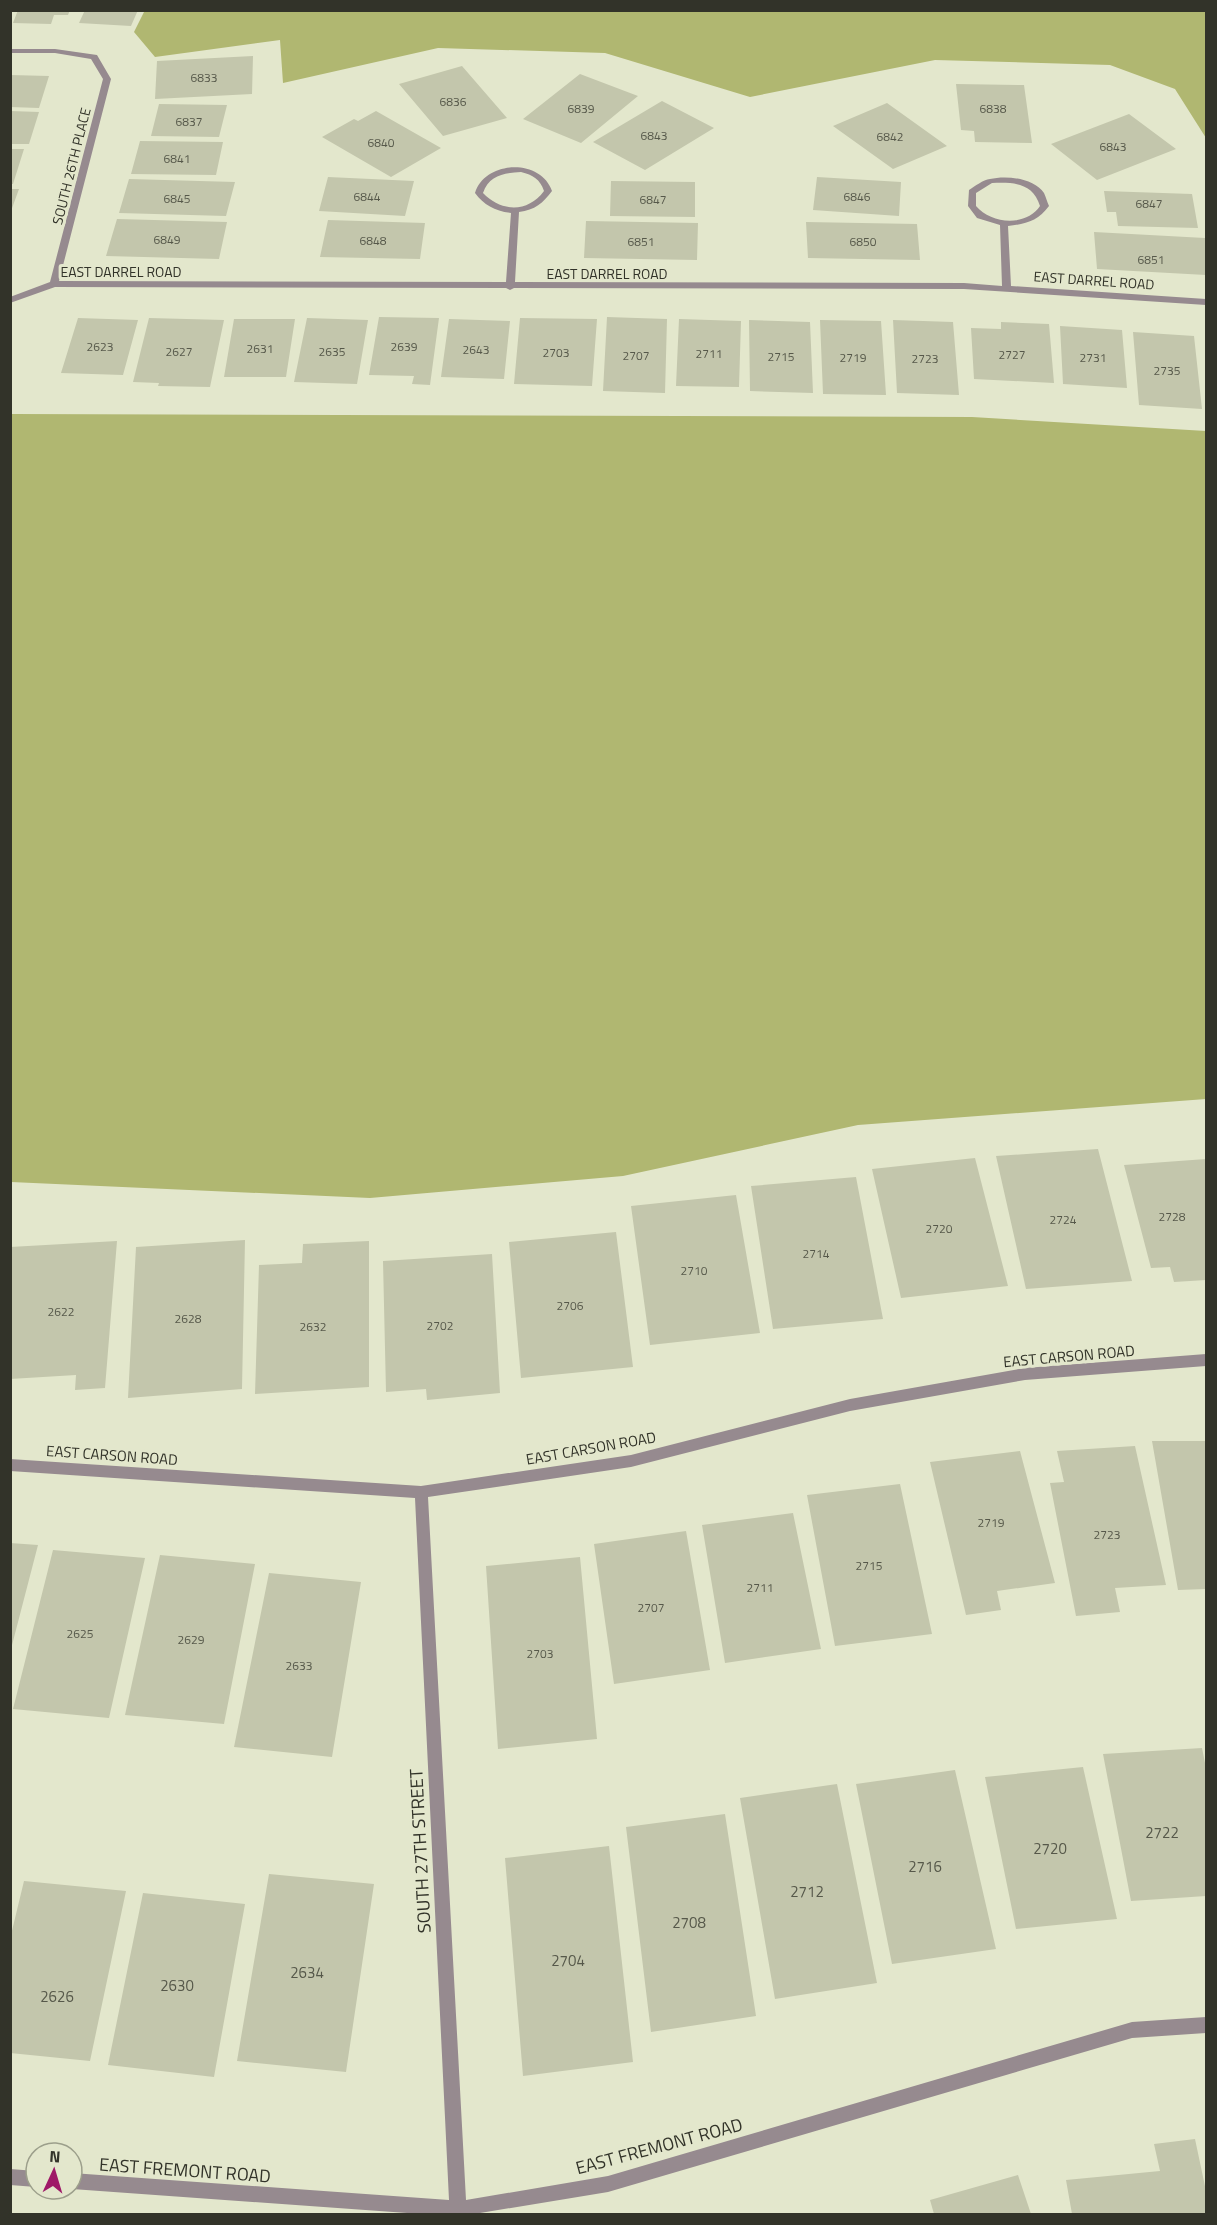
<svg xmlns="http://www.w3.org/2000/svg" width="1217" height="2225" viewBox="0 0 1217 2225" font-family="'Titillium Web',sans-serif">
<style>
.green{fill:#b0b771}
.building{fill:#c3c6ac}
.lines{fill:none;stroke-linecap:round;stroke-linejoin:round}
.street{fill:#968a8f;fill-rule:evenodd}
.labels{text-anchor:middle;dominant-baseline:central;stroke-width:6;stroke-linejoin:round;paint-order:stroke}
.number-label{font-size:12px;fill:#56584a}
.far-street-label{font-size:14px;fill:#323329;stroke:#e3e7cc}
.street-label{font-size:15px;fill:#323329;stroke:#e3e7cc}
.near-number-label{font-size:15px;fill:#56584a}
.near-street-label{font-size:18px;fill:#323329;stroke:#e3e7cc}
</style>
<rect width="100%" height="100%" fill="#e3e7cc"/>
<path class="green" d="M145,10L1206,11V138L1175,89L1110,65L935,60L750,97L605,53L438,48L283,83L280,40L155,57L134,32Z
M11,414L972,417L1206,431V1099L858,1125L623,1176L370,1198L11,1182Z"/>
<path class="building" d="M18,10H70L68,15H54L51,24L13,23Z
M85,10H138L131,26L79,23Z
M253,56L252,94L155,99L157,61Z
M462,66L507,118L443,136L399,84Z
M580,74L638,96L581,143L523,119Z
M10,75L49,76L39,108L10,107Z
M956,84L1024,85L1032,143L975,142L974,131L961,130Z
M662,101L714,128L645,170L593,142Z
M887,103L947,146L893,169L833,126Z
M159,104L227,105L219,137L151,136Z
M10,111L39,112L29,144H10Z
M376,111L441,148L391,177L322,137L354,119L358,121Z
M1129,114L1176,149L1097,180L1051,144Z
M140,141L223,142L216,175L131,174Z
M10,149H24L13,184H10Z
M328,177L414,181L405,216L319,211Z
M817,177L901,182L899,216L813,210Z
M129,179L235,182L226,216L119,213Z
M611,181L695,182V217L610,216Z
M10,189H19L11,211L10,210Z
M1104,191L1192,194L1198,228L1118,226L1116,212H1107Z
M117,219L227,222L219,259L106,256Z
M328,220L425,223L420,259L320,257Z
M586,221L698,223L697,260L584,258Z
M806,222L917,224L920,260L808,258Z
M1094,232L1205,238L1206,275L1097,269Z
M379,317L439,318L430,385L412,384L414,376L369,375Z
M607,317L667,319L665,393L603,391Z
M78,318L138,320L123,375L61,373Z
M149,318L224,320L210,387L158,386L159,383L133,382Z
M307,318L368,320L357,384L294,382Z
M520,318L597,319L592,386L514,384Z
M234,319H295L286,377H224Z
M449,319L510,321L504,379L441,377Z
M679,319L741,321L739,387L676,386Z
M749,320L810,322L813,393L750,391Z
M820,320L881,321L886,395L823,394Z
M893,320L953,322L959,395L897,393Z
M1001,322L1049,324L1054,383L974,379L971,328L1001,329Z
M1060,326L1122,330L1127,388L1063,384Z
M1133,332L1194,336L1202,409L1139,405Z
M1098,1149L1132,1281L1026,1289L996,1156Z
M975,1158L1008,1286L901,1298L872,1169Z
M1206,1159V1280L1174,1282L1170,1267L1151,1268L1124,1165Z
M856,1177L883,1319L773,1329L751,1186Z
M736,1195L760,1333L650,1345L631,1206Z
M616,1232L633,1367L521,1378L509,1242Z
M245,1240L242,1389L128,1398L136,1247Z
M117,1241L105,1388L75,1390L76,1375L10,1379V1247Z
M369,1241V1387L255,1394L259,1265L302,1263L303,1244Z
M492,1254L500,1393L427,1400L426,1389L386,1392L383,1261Z
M1152,1441H1206V1589L1178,1590Z
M1135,1446L1166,1585L1115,1588L1120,1612L1076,1616L1050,1483L1064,1482L1057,1451Z
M1020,1451L1055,1583L997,1591L1001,1610L966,1615L930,1462Z
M900,1484L932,1634L835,1646L807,1495Z
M793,1513L821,1649L725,1663L702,1525Z
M686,1531L710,1670L614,1684L594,1544Z
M10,1543L38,1545L11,1649H10Z
M53,1550L145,1558L109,1718L13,1709Z
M160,1555L255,1564L224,1724L125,1715Z
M580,1557L597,1739L498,1749L486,1566Z
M269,1573L361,1582L332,1757L234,1747Z
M1202,1748L1206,1768V1896L1131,1901L1103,1754Z
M1083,1767L1117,1919L1016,1929L985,1777Z
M955,1770L996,1949L892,1964L856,1784Z
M837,1784L877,1983L775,1999L740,1798Z
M725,1814L756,2016L651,2032L626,1827Z
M609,1846L633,2062L523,2076L505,1858Z
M269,1874L374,1884L346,2072L237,2061Z
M24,1881L126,1891L90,2061L10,2053V1939Z
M143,1893L245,1904L214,2077L108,2065Z
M1195,2139L1206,2191V2214H1072L1066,2180L1160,2171L1154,2144Z
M1018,2175L1031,2214H934L930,2200Z"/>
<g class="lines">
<path class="street" d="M10,49H55L97,55L111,79L59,281L506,282L511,213C495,211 484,205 475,193C485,160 541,158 552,191C543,203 535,210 519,212L515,282L964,283L1002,286L1000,225L977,218L968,206L969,190C975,186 983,180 990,179C1006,175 1034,178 1044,193C1046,197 1047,202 1049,206C1038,221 1026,224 1008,226L1011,286L1206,299V305L964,289L514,288L510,290L506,288L55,287L10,303V297L50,282L103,79L91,59L55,53H10ZM521,172C533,175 540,179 544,191C528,213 501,212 483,193C489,175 504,173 521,172ZM992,183C1014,182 1033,183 1040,206C1026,227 991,224 976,206V193Z
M1206,1354V1366L1025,1380L850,1411L631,1467L428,1497L466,2200L608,2176L1132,2022L1206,2017V2033L1132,2038L608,2192L474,2214H421L72,2189V2173L449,2200L415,1498L10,1471V1459L421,1486L631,1455L850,1399L1025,1368Z
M10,2169L36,2171V2187L10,2185Z"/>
</g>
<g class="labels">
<g class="number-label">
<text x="204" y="77">6833</text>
<text x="453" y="101">6836</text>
<text x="581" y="108">6839</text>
<text x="993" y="108">6838</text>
<text x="189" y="121">6837</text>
<text x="654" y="135">6843</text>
<text x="890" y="136">6842</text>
<text x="381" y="142">6840</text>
<text x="1113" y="146">6843</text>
<text x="177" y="158">6841</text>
<text x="367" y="196">6844</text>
<text x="857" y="196">6846</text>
<text x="177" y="198">6845</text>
<text x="653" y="199">6847</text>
<text x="1149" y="203">6847</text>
<text x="167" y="239">6849</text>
<text x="373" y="240">6848</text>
<text x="641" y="241">6851</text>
<text x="863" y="241">6850</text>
<text x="1151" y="259">6851</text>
<text x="100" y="346">2623</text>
<text x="404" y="346">2639</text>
<text x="260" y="348">2631</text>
<text x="476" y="349">2643</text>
<text x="179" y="351">2627</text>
<text x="332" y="351">2635</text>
<text x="556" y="352">2703</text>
<text x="709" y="353">2711</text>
<text x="1012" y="354">2727</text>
<text x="636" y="355">2707</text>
<text x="781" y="356">2715</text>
<text x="853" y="357">2719</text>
<text x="1093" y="357">2731</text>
<text x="925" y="358">2723</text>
<text x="1167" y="370">2735</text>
<text x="1172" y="1216">2728</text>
<text x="1063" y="1219">2724</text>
<text x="939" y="1228">2720</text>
<text x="816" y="1253">2714</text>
<text x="694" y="1270">2710</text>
<text x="570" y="1305">2706</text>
<text x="61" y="1311">2622</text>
<text x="188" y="1318">2628</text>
<text x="440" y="1325">2702</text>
<text x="313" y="1326">2632</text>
<text x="991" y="1522">2719</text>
<text x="1107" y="1534">2723</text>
<text x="869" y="1565">2715</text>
<text x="760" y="1587">2711</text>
<text x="651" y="1607">2707</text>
<text x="80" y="1633">2625</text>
<text x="191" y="1639">2629</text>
<text x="540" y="1653">2703</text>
<text x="299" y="1665">2633</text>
</g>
<g class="far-street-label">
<text transform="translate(71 166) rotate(-76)">SOUTH 26TH PLACE</text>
<text x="121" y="271">EAST DARREL ROAD</text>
<text x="607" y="273">EAST DARREL ROAD</text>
<text transform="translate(1094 280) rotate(4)">EAST DARREL ROAD</text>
</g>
<g class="street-label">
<text transform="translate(1069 1356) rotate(-5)">EAST CARSON ROAD</text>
<text transform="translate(591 1448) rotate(-10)">EAST CARSON ROAD</text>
<text transform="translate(112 1455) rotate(4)">EAST CARSON ROAD</text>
</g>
<g class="near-number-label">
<text x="1162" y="1832">2722</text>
<text x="1050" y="1848">2720</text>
<text x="925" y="1866">2716</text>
<text x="807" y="1891">2712</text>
<text x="689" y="1922">2708</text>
<text x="568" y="1960">2704</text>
<text x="307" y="1972">2634</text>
<text x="177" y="1985">2630</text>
<text x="57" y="1996">2626</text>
</g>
<g class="near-street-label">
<text transform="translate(420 1851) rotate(-93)">SOUTH 27TH STREET</text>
<text transform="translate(659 2146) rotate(-15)">EAST FREMONT ROAD</text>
<text transform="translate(185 2170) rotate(4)">EAST FREMONT ROAD</text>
</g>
</g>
<rect width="1217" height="2225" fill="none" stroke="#323329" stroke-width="24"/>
<g transform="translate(54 2171) rotate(4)"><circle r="28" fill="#e3e7cc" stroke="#9c9f8b" stroke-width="1.5"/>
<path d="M0-4.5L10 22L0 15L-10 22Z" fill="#9f1968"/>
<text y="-9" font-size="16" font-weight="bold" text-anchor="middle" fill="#323329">N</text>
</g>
</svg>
